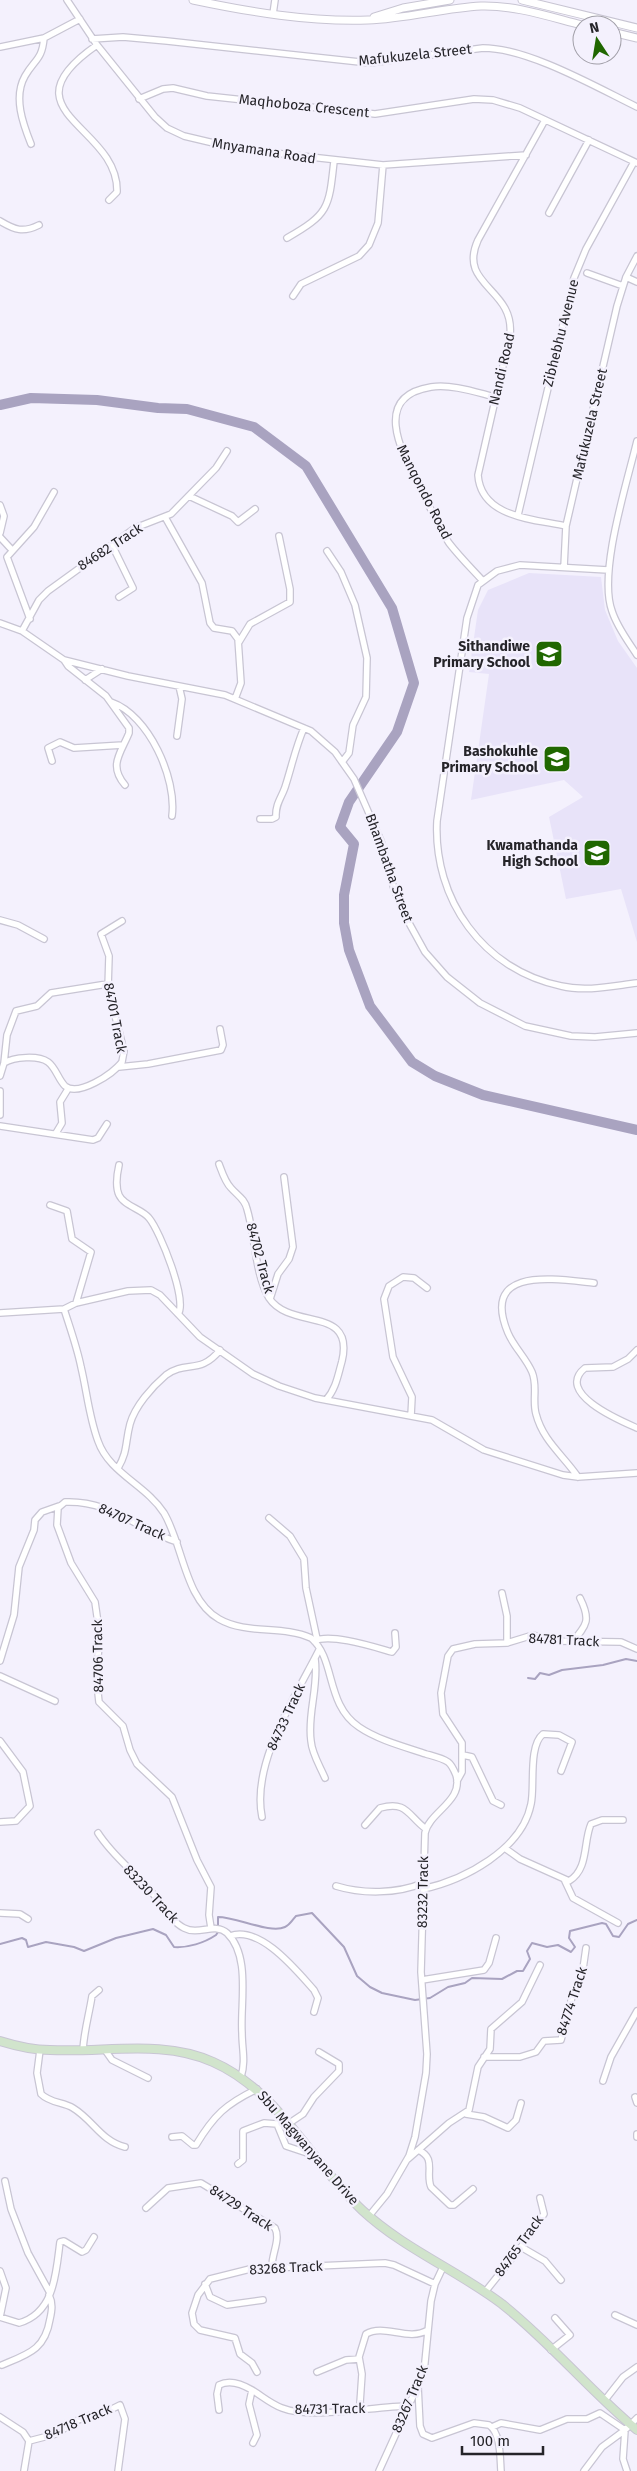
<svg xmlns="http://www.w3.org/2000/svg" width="637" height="2471" viewBox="0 0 637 2471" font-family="'Fira Sans',sans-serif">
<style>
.built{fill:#e8e3f9}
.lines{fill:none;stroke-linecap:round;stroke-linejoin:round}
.stream{stroke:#a9a3c0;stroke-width:2}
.river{stroke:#a9a3c0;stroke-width:10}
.minor-casing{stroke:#c8c5d3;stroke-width:8}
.tertiary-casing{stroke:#c8c5d3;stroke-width:9}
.secondary-casing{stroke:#c8c5d3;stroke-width:10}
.minor{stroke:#fff;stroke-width:5.5}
.tertiary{stroke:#fff;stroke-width:7}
.secondary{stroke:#d1e4cc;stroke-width:8}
.labels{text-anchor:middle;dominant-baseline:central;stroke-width:5;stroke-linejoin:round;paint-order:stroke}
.street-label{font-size:14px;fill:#252429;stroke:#f4f1fd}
.poi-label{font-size:14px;font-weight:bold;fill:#252429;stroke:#f4f1fd;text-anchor:end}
</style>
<rect width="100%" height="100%" fill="#f4f1fd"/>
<path class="built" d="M529,573L601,577L605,610L618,641L637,668V942L621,889L566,899L549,817L583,797L564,780L471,800L489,674L469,672L478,610L488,590Z"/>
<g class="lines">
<path class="stream" d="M528,1678L535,1679L540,1673L549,1675L562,1670L603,1665L626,1659L637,1661
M218,1927V1917C237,1917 270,1934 285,1927C290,1925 293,1919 296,1916L312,1913L344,1947L357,1976L370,1987L382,1993L415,2000L430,1998L448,1987L465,1983L472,1978L502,1979L517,1971H523L530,1959L527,1951L532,1943L547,1947L558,1945L571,1952L575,1947L569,1938L570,1931L602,1923L606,1924L613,1936L619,1937L628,1924L637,1920
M0,1944L22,1938L26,1940L28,1947L46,1942L74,1947L84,1951L116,1938L153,1929L166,1935L174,1947C188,1948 204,1943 216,1935L218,1932"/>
<path class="river" d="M0,405L31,398L97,400L158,408L187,409L254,427L306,466L392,608L414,683L397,732L349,802L340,827L354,844L344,895V923L349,950L370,1006L412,1062L435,1076L483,1095L637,1130"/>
<defs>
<path id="minor" d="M67,0L97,45L155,117L167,128L184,136L239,149L383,165L526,155
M273,14L275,0
M92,39L123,37L167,41L369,63L483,48C528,48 596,87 637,107
M97,45C0,112 119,125 117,192L109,200
M0,47L44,38L80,19
M139,99L163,89L173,88L207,96L375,114L474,99L493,100L520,108L637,163
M545,120L478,240C457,286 515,288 510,335L478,475C481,518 534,519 566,526
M31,144C23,124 13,97 25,76C35,59 42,60 44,38
M549,213L589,140
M0,221C15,230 23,233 39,225
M287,238C329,214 329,208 334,161
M587,273L623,286
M626,277L637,282
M293,296L301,284L359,256L369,245L378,223L383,165
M637,441C627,483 598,573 612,611C617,627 628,641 637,655
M189,496L232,516L238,522L255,509
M0,505L4,516L0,533
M518,515L574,278L586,249L634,162
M165,517L202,583L210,623L214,628L232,631L238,639L241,683L235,699
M0,537L12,550
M112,545L133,588L119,597
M327,551L341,572L355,605L367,658L366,697L353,725L349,753L342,762
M564,567L566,526L617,306L626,277L637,256
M608,570L520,565L497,571L478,585L467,618L437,821C433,899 483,970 561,986C586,992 612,986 637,983
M482,580C471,568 459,556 449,543C438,527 431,508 422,492C405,458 368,397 431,387C452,384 475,392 495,397
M30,619L7,557L34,527L54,492
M0,623L22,631L64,660L128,676L225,695L311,731L335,752L354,779L381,841L394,889L409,923L425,952L447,977L480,1003L525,1026L571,1036L595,1037L637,1033
M22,631L39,600L48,591L135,528L171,514L216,468L227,451
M239,642L250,624L290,602V589L279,536
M64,660L68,666L106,696L129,728V733C121,753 108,765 125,785
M85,680L102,669
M111,702C149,715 177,779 172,816
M177,736L182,699L179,686
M52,761L48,748L60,742L74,748L123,745
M260,819H272L276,817C275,803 283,796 286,784C292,765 296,746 304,728
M0,920L18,925L44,939
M4,1063L7,1035L16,1011L37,1006L51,993L107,984
M119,1067L148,1064L221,1050L223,1045L220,1029
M0,1076L4,1063C14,1057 38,1055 48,1062C56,1068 58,1079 65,1086C78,1097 113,1074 122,1062L124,1051L108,988L109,956L101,934L122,921
M0,1091V1115
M0,1126L93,1140L98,1138L107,1124
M56,1133L62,1123L60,1102L68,1089
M219,1164C222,1172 225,1182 231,1188C237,1195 245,1199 247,1209C255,1235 255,1275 269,1298C291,1331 355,1305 342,1361C338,1375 336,1389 326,1400
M119,1165C117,1174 115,1186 119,1195C124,1206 142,1209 149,1218C160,1231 188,1301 178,1314
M50,1205L67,1211L72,1239L91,1252L76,1303
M270,1299L278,1274L289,1259L293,1247L284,1177
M64,1309L76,1303L128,1291L151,1290L160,1295L200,1337L253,1374L279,1386L315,1398L432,1420L484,1450L563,1475L578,1477L637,1473
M0,1313L64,1309C70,1328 77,1347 81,1367C87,1392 89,1417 98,1441C109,1473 146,1485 164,1513C183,1545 185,1600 219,1619C247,1635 282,1625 311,1638C336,1659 325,1704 359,1727C378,1740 405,1747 426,1754C433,1756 442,1758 448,1762C452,1765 454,1770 456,1775C464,1801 429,1812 425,1833L421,1972L427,2054L426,2073L415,2137L409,2156L387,2194L369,2216
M637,1350L628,1359L613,1367L585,1368C554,1393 621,1421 637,1428
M411,1416L412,1397L393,1357L384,1299L389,1286L403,1277L414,1278L427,1288
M118,1468C128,1451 125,1443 130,1424C135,1406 152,1387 166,1375C186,1360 200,1375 220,1350
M578,1477C563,1455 543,1441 536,1414C532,1400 538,1386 532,1372C526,1358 514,1347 508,1333C480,1266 554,1279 594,1283
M269,1518L290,1536L304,1559L306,1588L317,1639
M177,1542C137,1529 110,1500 65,1502L58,1508L57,1525L71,1563L95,1602L100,1637L96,1675L99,1702L123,1726L130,1750L137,1764L172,1797L197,1860L211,1887L209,1915L211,1928
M502,1593L507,1616V1643
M314,1641C331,1633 374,1647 392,1652L396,1647L395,1633
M572,1642C587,1625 591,1620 580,1598
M315,1659C319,1687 307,1714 311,1741C312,1754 320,1766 325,1778
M0,1661L14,1615L19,1567L34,1530L35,1520L42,1512L59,1506
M0,1676L55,1701
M0,1741L23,1772L30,1806L16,1821L0,1822
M463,1755L472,1757L493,1801L501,1805
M457,1781L462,1772V1743L443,1714L441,1693L448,1656L453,1649L475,1644L507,1643L533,1635L555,1641L621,1642L637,1649
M262,1817C251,1763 296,1696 319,1650
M365,1825L380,1808C407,1800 408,1816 426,1829
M98,1833C112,1855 131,1869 149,1889C160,1901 170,1921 184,1928C199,1936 215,1922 227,1933C251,1956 240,2004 242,2033C242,2049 246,2061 241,2077
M506,1849L520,1859L569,1881C589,1869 583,1842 591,1824L602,1820H623
M565,1881L573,1898L618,1923
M336,1886C362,1894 397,1894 423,1883
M423,1889C464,1880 522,1850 531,1804C535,1787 528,1746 543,1734L559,1735L572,1742L561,1771
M0,1913L20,1914L28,1919
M230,1936C260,1925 296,1970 314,1990L318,1998L314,2012
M422,1980L484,1970L489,1963L496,1938
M40,2050L37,2073L41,2094C50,2103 63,2102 73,2108C93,2120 101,2141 125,2147
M83,2050C84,2031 89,2015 92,1996L99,1990
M105,2050L112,2060L148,2078
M484,2057H520L536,2052L544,2041L561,2040L573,1993L582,1976L586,1948
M603,2081L611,2057L637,2011
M635,2097L637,2103
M466,2114L484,2117L508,2128L516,2120L521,2103
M280,2122L277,2124L286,2146L313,2155
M288,2124L303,2114L314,2097L339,2071V2064L319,2052
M637,2134V2137
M172,2137L182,2136L193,2145H196C214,2115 226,2104 257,2089
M418,2150C437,2158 425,2173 431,2187L450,2205H454L473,2189
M408,2159L449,2123L469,2110L478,2067L490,2049L491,2029L522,2002L540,1965
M238,2164L243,2160V2131L264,2123L277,2124
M5,2181L11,2209L28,2253L50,2293
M146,2208L168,2188L201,2183L275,2228C281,2240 271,2255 272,2268
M521,2247L545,2261L561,2280
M0,2271L6,2288L0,2317
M205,2284L210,2297L227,2305L263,2300
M485,2292L521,2247L544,2214L540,2198
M615,2315L637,2325
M0,2317L19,2323C55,2313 56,2272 60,2242L64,2241L82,2252L86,2250L94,2237
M551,2350L570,2335L555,2318
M2,2365C28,2354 45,2350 50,2319C52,2310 53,2303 49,2295
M257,2372L252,2363L240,2354L235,2338L200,2330L194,2324L192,2313L198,2295L210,2279L250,2269L385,2263L394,2265L435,2284
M317,2372L346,2360L359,2359
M418,2386L420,2426L423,2434L432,2438L474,2423L489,2425C501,2433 500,2458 501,2471
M605,2400L623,2377L637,2367
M363,2409L360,2403L362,2374L359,2357L366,2334C384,2323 408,2342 428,2330
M219,2410L217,2394L219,2385C230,2379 242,2384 252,2390
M0,2417L23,2432L29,2441
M492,2427L501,2423L540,2430L567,2419H587L600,2413L625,2430L623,2459L627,2471
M29,2441L56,2434L76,2421L91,2415L104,2413L120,2405L125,2419L118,2471
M253,2443L257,2435L249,2404L252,2390C262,2396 271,2404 282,2408C312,2420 374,2406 409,2406
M24,2471L29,2441
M379,2471L424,2372L431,2301L435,2284L443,2267
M584,2471L602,2447L625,2430L637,2418"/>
<path id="tertiary" d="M193,0C250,12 309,22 368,20C406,19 443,8 481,6C515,5 550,17 582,25
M522,0L637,28
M374,17L403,8L450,0
M612,32L637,38"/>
<path id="secondary" d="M0,2041C16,2046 33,2050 50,2050C104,2053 163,2039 213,2062C279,2091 311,2162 362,2210C404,2249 457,2270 502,2304C550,2342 590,2391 637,2430"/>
</defs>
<use href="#minor" class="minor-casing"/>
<use href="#tertiary" class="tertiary-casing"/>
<use href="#secondary" class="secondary-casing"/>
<use href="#minor" class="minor"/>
<use href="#tertiary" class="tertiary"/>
<use href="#secondary" class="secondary"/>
</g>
<defs>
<symbol id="school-square" viewBox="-11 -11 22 22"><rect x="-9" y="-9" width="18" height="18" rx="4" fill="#206700" stroke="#f4f1fd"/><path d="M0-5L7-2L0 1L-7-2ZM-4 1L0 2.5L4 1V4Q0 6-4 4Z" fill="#fff"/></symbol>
</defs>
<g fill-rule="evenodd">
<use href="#school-square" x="533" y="638" width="32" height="32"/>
<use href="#school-square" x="541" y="743" width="32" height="32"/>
<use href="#school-square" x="581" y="837" width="32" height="32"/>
</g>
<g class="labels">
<g class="street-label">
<text transform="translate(415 55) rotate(-6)">Mafukuzela Street</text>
<text transform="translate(304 106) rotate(6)">Maqhoboza Crescent</text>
<text transform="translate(264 151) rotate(9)">Mnyamana Road</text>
<text transform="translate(561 333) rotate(-76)">Zibhebhu Avenue</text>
<text transform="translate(502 369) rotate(-77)">Nandi Road</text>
<text transform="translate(590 424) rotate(-77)">Mafukuzela Street</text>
<text transform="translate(424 492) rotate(63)">Manqondo Road</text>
<text transform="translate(110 547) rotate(-33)">84682 Track</text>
<text transform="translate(389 868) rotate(70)">Bhambatha Street</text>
<text transform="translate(115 1018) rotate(79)">84701 Track</text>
<text transform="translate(260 1258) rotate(75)">84702 Track</text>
<text transform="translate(132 1522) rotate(24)">84707 Track</text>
<text transform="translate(564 1640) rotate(3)">84781 Track</text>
<text transform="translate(98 1656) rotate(-91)">84706 Track</text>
<text transform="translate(286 1717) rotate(-65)">84733 Track</text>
<text transform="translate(423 1892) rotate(-89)">83232 Track</text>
<text transform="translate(151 1894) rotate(47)">83230 Track</text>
<text transform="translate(572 2001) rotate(-72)">84774 Track</text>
<text transform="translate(308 2148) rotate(49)">Sbu Magwanyane Drive</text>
<text transform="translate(241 2208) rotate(33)">84729 Track</text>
<text transform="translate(519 2246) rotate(-54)">84765 Track</text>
<text transform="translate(286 2268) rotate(-3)">83268 Track</text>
<text transform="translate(410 2399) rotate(-67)">83267 Track</text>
<text transform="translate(330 2409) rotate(-1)">84731 Track</text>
<text transform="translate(78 2422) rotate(-23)">84718 Track</text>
</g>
<g class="poi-label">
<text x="530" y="646">Sithandiwe<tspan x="530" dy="16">Primary School</tspan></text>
<text x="538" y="751">Bashokuhle<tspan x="538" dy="16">Primary School</tspan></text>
<text x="578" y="845">Kwamathanda<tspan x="578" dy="16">High School</tspan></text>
</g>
</g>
<g transform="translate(597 40) rotate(348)"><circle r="24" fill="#f4f1fd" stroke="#a19fa8"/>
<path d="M0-4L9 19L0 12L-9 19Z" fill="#206700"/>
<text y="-8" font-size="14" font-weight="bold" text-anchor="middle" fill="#252429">N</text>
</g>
<path d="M462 2446v8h81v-8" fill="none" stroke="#252429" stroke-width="2.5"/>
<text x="470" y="2446" font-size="15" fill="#252429" stroke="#f4f1fd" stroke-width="4" paint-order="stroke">100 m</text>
</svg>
